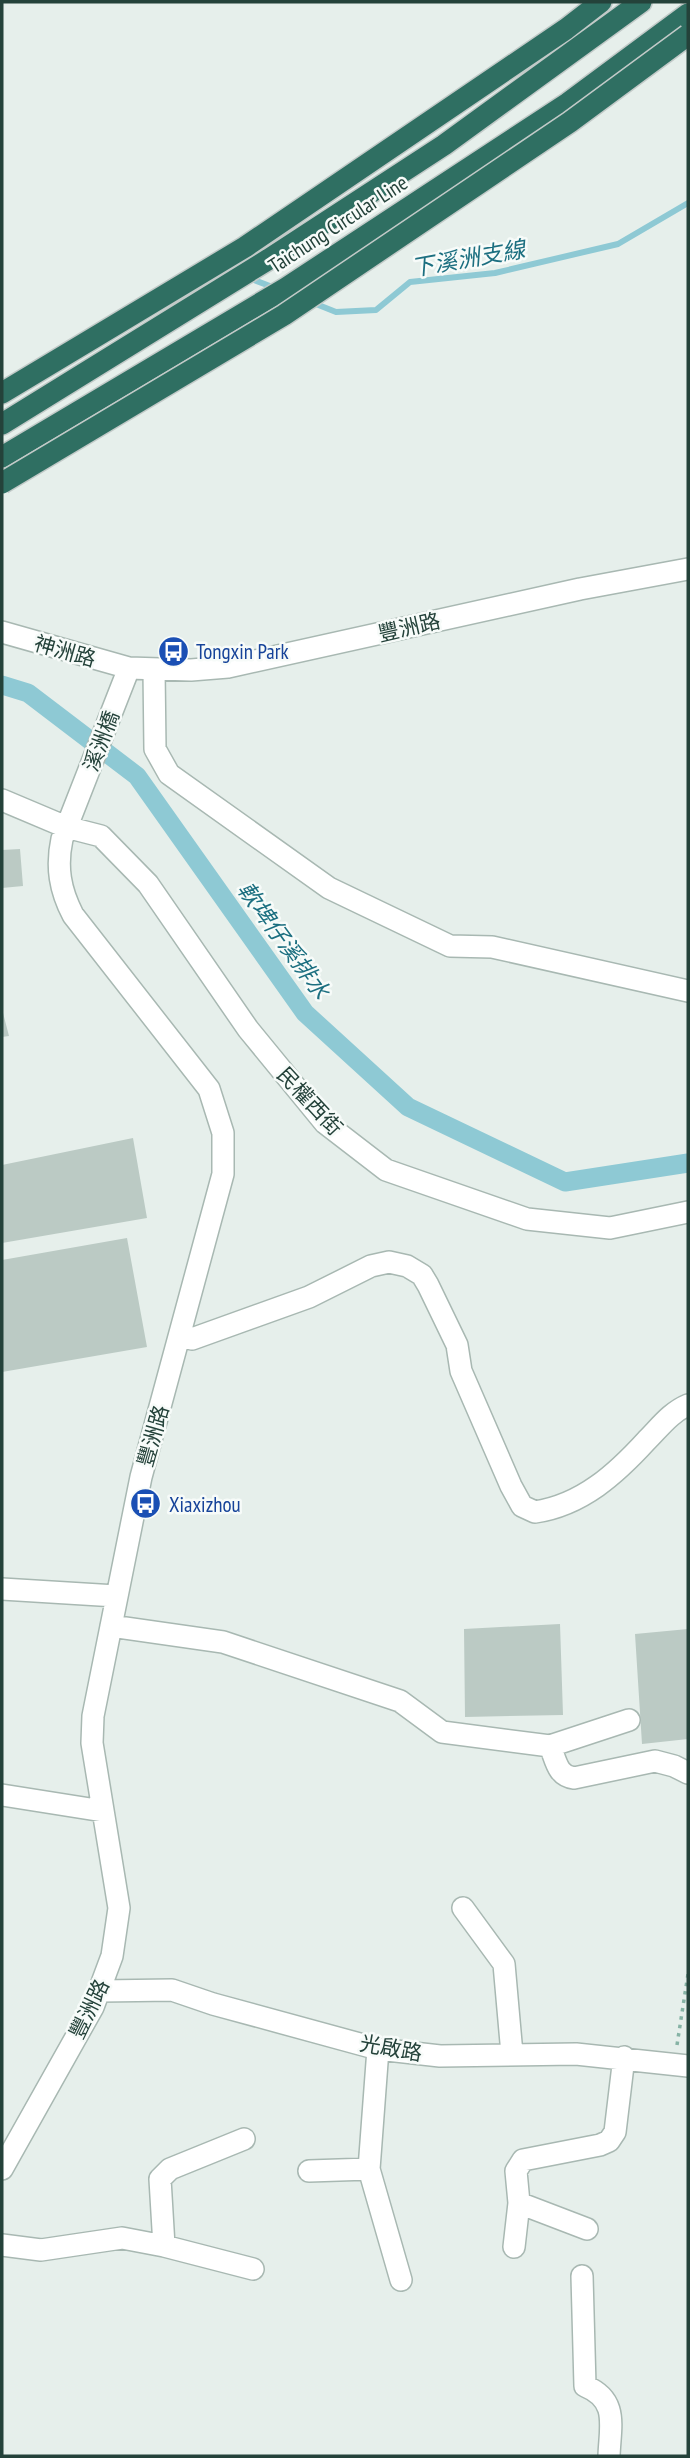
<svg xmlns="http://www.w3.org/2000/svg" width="690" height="2458" viewBox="0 0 690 2458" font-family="'PT Sans Narrow','Noto Sans TC',sans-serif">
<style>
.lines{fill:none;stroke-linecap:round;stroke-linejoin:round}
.stream{stroke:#8ec9d4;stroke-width:6}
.canal{stroke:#8ec9d4;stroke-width:19}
.building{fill:#bbcac4}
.minor-casing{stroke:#a8b8b2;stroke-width:24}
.highway-casing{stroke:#c2cac8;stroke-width:24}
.path{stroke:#86b3a5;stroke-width:3.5;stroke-dasharray:3.5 5;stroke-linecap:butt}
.minor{stroke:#fff;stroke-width:21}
.highway{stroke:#2f6f62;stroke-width:21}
.highway-bridge-casing{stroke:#c2cac8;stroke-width:24;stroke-linecap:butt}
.highway-bridge{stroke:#2f6f62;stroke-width:21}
.labels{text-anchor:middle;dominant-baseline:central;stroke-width:5;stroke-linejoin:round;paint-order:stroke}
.street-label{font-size:21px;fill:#24423a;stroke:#f7fbf9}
.transit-label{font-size:21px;fill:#164399;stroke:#f7fbf9;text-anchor:start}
.water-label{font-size:23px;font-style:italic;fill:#1c6f80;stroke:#f7fbf9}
</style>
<rect width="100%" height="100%" fill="#e6efeb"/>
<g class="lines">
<path class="stream" d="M249,278L275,288
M311,302L336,312L376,310L410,282L495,273L618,244L688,203"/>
<path class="canal" d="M2,685L28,693L137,776L305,1013L408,1107L565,1182L688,1163"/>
</g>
<path class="building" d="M20,849L23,886L2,888V850Z
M2,1009L9,1036L2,1037Z
M133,1138L147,1218L2,1243V1165Z
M127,1238L147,1347L2,1372V1260Z
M560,1624L563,1715L465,1717L464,1629Z
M688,1629V1739L642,1744L635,1634Z"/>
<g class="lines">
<defs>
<path id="minor" d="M2,632L129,668L191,670L228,667L580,589L688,569
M154,670L155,749L169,774L329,888L450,946L492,947L688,991
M2,800L66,827L101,836L148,884L248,1029L325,1123L386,1170L527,1219L610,1228L688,1212
M181,1336L192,1339L309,1297L371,1266L389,1262L407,1266L422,1275L428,1285L457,1345L461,1371L511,1486L522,1506L535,1512C582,1505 616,1474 647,1440C660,1427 671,1412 688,1405
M2,1589L116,1596
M111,1626L223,1642L400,1701L442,1732L550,1746L629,1720
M550,1746C556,1760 557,1776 574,1778L655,1761L674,1766L688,1773
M2,1795L103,1811
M463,1908L504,1964L512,2054
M101,1991L172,1990L213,2004L378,2049L440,2056L576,2054L688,2066
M378,2049L369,2169L401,2280
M2,2169L93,2007L112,1956L119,1908L92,1743L93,1716L141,1477L223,1174V1133L209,1089L73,915C60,890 56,867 62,839L129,668
M309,2171L369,2169
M519,2203L587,2229
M2,2245L41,2250L122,2238L164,2246L253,2269
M164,2246L160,2179L170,2169L244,2139
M514,2247L519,2203L516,2171L523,2160L600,2145L609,2141L615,2132L624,2057
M582,2276L585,2386C619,2400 610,2426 609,2456"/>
<path id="highway" d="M2,393L245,247L566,29L601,2
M2,424L269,259L444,145L641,2
M2,457L286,288L568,103L688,14"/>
</defs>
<use href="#minor" class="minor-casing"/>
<use href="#highway" class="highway-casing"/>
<path class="path" d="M677,2045L688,1974"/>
<use href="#minor" class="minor"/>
<use href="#highway" class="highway"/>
<defs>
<path id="highway-bridge" d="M2,483L284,315L570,122L688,35"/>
</defs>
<use href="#highway-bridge" class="highway-bridge-casing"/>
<use href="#highway-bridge" class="highway-bridge"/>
</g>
<defs>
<symbol id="bus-disc" viewBox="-11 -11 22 22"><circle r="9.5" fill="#1a4fb4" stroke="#f7fbf9"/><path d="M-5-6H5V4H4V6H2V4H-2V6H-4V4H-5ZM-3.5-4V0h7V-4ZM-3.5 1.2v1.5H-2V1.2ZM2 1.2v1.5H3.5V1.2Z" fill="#fff"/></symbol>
</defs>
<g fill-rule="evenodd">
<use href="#bus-disc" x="156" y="634" width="35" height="35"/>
<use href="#bus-disc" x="128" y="1486" width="35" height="35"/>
</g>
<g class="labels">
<g class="street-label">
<text transform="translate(338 224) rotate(-33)">Taichung Circular Line</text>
<text transform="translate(409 627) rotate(-13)">豐洲路</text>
<text transform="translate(65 651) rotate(16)">神洲路</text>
<text transform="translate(101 741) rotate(-69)">溪洲橋</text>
<text transform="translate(310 1101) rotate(47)">民權西街</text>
<text transform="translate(153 1436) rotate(-74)">豐洲路</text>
<text transform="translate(89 2009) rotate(-64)">豐洲路</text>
<text transform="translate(391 2048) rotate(10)">光啟路</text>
</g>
<g class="transit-label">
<text x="196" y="651">Tongxin Park</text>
<text x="169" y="1504">Xiaxizhou</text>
</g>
<g class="water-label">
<text transform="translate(468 258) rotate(-10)">下溪洲支線</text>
<text transform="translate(284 940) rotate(54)">軟埤仔溪排水</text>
</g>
</g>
<rect width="690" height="2458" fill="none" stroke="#24423a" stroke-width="7"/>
</svg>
